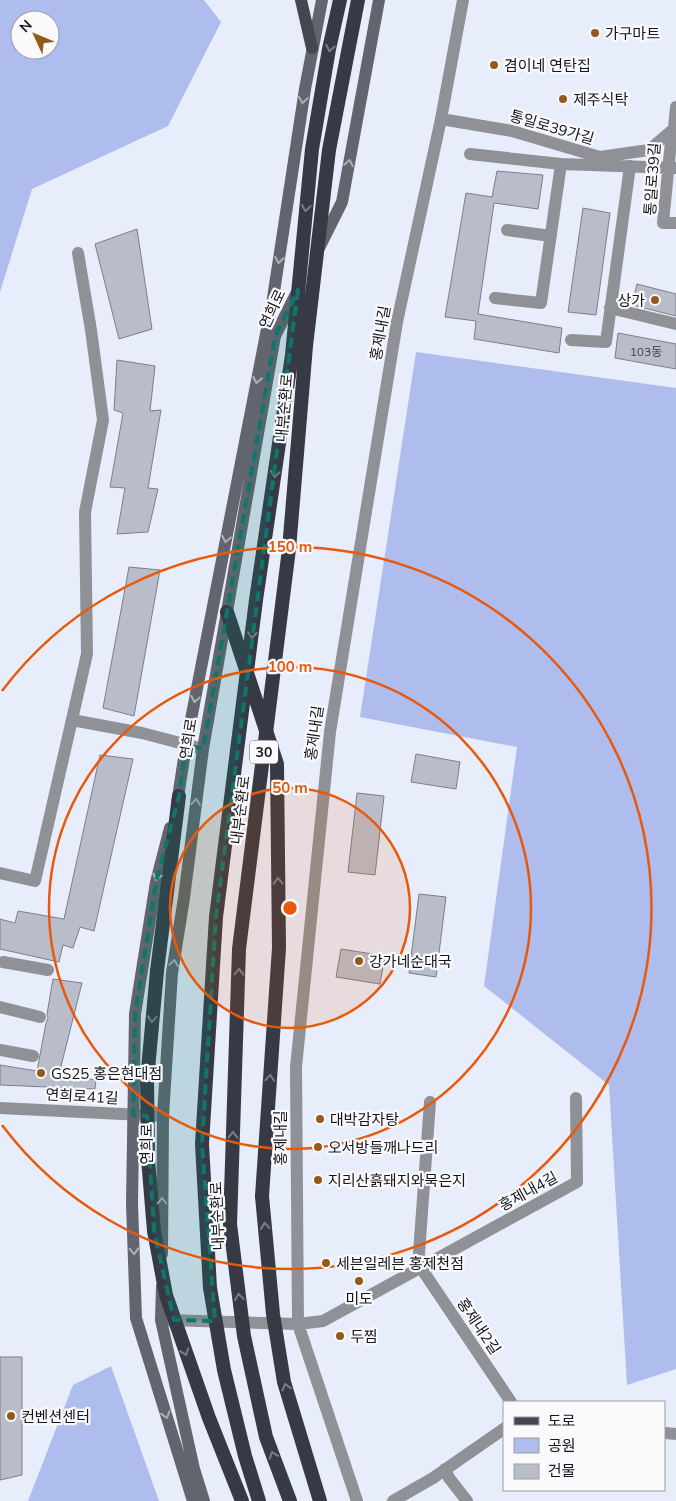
<svg xmlns="http://www.w3.org/2000/svg" width="676" height="1501" viewBox="0 0 676 1501" font-family="Mulish,'Noto Sans KR',sans-serif">
<style>
.green{fill:#aebcee;fill-rule:evenodd}
.pier{fill:#e8edfb}
.building{fill:#b9bdca;stroke:#7b7f8b}
.lines{fill:none;stroke-linecap:round;stroke-linejoin:round}
.minor{stroke:#8f9197;stroke-width:12}
.secondary{stroke:#62656d;stroke-width:12}
.primary{stroke:#444750;stroke-width:12}
.trunk{stroke:#373a44;stroke-width:14}
.trunk-bridge{stroke:#373a44;stroke-width:14}
.oneway{stroke:#7b7d85}
.oneway2{stroke:#aeb0b5}
.marked{fill:#0f766e;fill-opacity:0.2;stroke:#0f766e;stroke-width:4;stroke-dasharray:10 6;stroke-linejoin:round}
.ring{fill:none;stroke:#e8590c;stroke-width:2.5}
.poi-dot{fill:#955a1a;stroke:#fafafd;stroke-width:2}
.labels{text-anchor:middle;dominant-baseline:central;stroke-width:4.5;stroke-linejoin:round;paint-order:stroke}
.number-label{font-size:12px;fill:#3e4047}
.shield{fill:#fafafd;stroke:#5a5a5f;stroke-width:1}
.shield-label{font-size:14px;font-weight:bold;fill:#15161b}
.poi-label{font-size:15px;fill:#15161b;stroke:#fafafd;text-anchor:start}
.street-label{font-size:15px;fill:#15161b;stroke:#fafafd}
.centre{fill:#e8590c;stroke:#fafafd;stroke-width:2.5}
.ring-label{font-size:15px;text-anchor:middle;font-weight:bold;fill:#e8590c;stroke:#fafafd;stroke-width:4.5;stroke-linejoin:round;paint-order:stroke}
</style>
<rect width="100%" height="100%" fill="#e8edfb"/>
<path class="green" d="M0,0H204L221,22L168,126L32,189L0,292ZM20,20H50V50H20Z
M416,352L676,388V1369L627,1385L609,1085L484,986L517,747L360,717Z
M111,1366L159,1501H28L73,1385Z"/>
<path class="pier" d="M280,392L312,398L314,401L256,876L229,1156L251,1327L281,1451L303,1501H248L245,1492L248,1490L231,1442L211,1327L205,1155Z"/>
<path class="building" d="M497,171L543,175L538,209L494,203L478,314L562,328L559,353L474,339L476,321L445,317L466,193L492,197Z
M583,208L610,213L596,315L568,312Z
M137,229L152,329L119,339L95,244Z
M637,284L676,294V316L632,305Z
M618,333L676,344V369L615,358Z
M117,360L155,366L150,411L161,410L148,488L158,489L148,532L117,534L125,488L110,487L123,413L114,410Z
M129,567L160,570L134,716L103,708Z
M416,754L460,762L456,789L411,782Z
M100,755L133,759L94,931L80,927L73,948L63,945L59,962L0,949V919L15,923L18,911L64,919Z
M357,793L384,796L375,875L348,872Z
M419,894L446,897L436,977L409,973Z
M341,949L385,956L380,984L336,977Z
M53,979L82,983L59,1074L96,1080L95,1089L0,1085V1065L37,1071L46,1023L48,1018L47,1014Z
M0,1357H22V1475L0,1480Z"/>
<g class="lines">
<path class="minor" d="M676,107L674,128L671,141L663,223H676
M441,119L512,131L600,157L649,150L676,127
M470,154L561,164L676,168
M507,230L551,236
M495,298L541,303L561,164
M610,308L676,324
M571,340L606,342L630,166
M72,720L142,733L203,749
M0,873L35,881L87,654L85,512L103,420L91,330L78,253
M3,962L48,970
M0,1007L40,1017
M0,1050L33,1056
M430,1102L419,1253L421,1268L511,1402
M0,1108L163,1116
M166,1320L298,1324L323,1321L577,1182L576,1098
M665,1433L676,1434
M445,1469L449,1478L467,1501
M357,1501L298,1324L296,1067L330,732L397,322L441,119L463,0
M393,1501L433,1478L505,1428"/>
<path class="secondary" d="M319,248L342,202L379,0
M177,804L186,745L273,298L305,89L322,0
M170,828L156,882L135,1014L132,1204L136,1318L193,1501
M162,1254L163,1116L172,973L184,898L203,749L275,336L297,292
M162,1286L161,1320L194,1469L204,1501"/>
<path class="primary" d="M301,0L312,48"/>
<path class="trunk" d="M227,612L277,764L279,948L262,1196
M157,971L179,796"/>
<path class="trunk-bridge" d="M157,971L147,1080L148,1159L154,1231L166,1295L209,1418L242,1501
M262,1196L273,1314L284,1382L320,1501
M259,1501L245,1456L224,1370L210,1288L202,1144L216,917L256,600L292,355L312,149L329,49L340,0
M290,1501L266,1437L244,1336L230,1224L239,949L289,549L306,346L329,150L358,0"/>
</g>
<defs><path id="oneway-chevron" d="M-2-3.5L2.5 0L-2 3.5" fill="none" stroke-width="1.6" stroke-linecap="round" stroke-linejoin="round" transform="scale(1.25)"/></defs>
<g class="oneway">
<use href="#oneway-chevron" transform="translate(330 48) rotate(101)"/>
<use href="#oneway-chevron" transform="translate(306 208) rotate(96)"/>
<use href="#oneway-chevron" transform="translate(275 474) rotate(98)"/>
<use href="#oneway-chevron" transform="translate(252 635) rotate(97)"/>
<use href="#oneway-chevron" transform="translate(278 881) rotate(-91)"/>
<use href="#oneway-chevron" transform="translate(239 972) rotate(-88)"/>
<use href="#oneway-chevron" transform="translate(152 1019) rotate(95)"/>
<use href="#oneway-chevron" transform="translate(270 1078) rotate(-86)"/>
<use href="#oneway-chevron" transform="translate(233 1135) rotate(-88)"/>
<use href="#oneway-chevron" transform="translate(265 1226) rotate(-95)"/>
<use href="#oneway-chevron" transform="translate(239 1297) rotate(-97)"/>
<use href="#oneway-chevron" transform="translate(185 1352) rotate(71)"/>
<use href="#oneway-chevron" transform="translate(286 1387) rotate(-105)"/>
<use href="#oneway-chevron" transform="translate(273 1455) rotate(-110)"/>
</g>
<g class="oneway2">
<use href="#oneway-chevron" transform="translate(303 100) rotate(98)"/>
<use href="#oneway-chevron" transform="translate(349 163) rotate(-80)"/>
<use href="#oneway-chevron" transform="translate(279 260) rotate(99)"/>
<use href="#oneway-chevron" transform="translate(257 380) rotate(101)"/>
<use href="#oneway-chevron" transform="translate(226 539) rotate(101)"/>
<use href="#oneway-chevron" transform="translate(195 699) rotate(101)"/>
<use href="#oneway-chevron" transform="translate(196 802) rotate(-83)"/>
<use href="#oneway-chevron" transform="translate(157 877) rotate(104)"/>
<use href="#oneway-chevron" transform="translate(174 963) rotate(-81)"/>
<use href="#oneway-chevron" transform="translate(162 1201) rotate(-90)"/>
<use href="#oneway-chevron" transform="translate(134 1251) rotate(87)"/>
<use href="#oneway-chevron" transform="translate(166 1415) rotate(73)"/>
</g>
<path class="marked" d="M298,290L216,917L202,1144L215,1321L174,1320L154,1231L147,1116L133,1115L135,1014L156,882L179,796L186,745L203,749L275,336Z"/>
<circle cx="290" cy="908" r="120" fill="#e8590c" fill-opacity=".12"/>
<g class="ring">
<circle cx="290" cy="908" r="120"/>
<circle cx="290" cy="908" r="241"/>
<path d="M2 691A361 361 0 1 1 2 1125"/>
</g>
<g class="poi-dot">
<circle cx="595" cy="33" r="5"/>
<circle cx="494" cy="65" r="5"/>
<circle cx="563" cy="99" r="5"/>
<circle cx="655" cy="300" r="5"/>
<circle cx="359" cy="961" r="5"/>
<circle cx="41" cy="1073" r="5"/>
<circle cx="320" cy="1119" r="5"/>
<circle cx="318" cy="1147" r="5"/>
<circle cx="318" cy="1180" r="5"/>
<circle cx="326" cy="1263" r="5"/>
<circle cx="359" cy="1281" r="5"/>
<circle cx="340" cy="1336" r="5"/>
<circle cx="11" cy="1416" r="5"/>
</g>
<g class="labels">
<g class="number-label">
<text x="646" y="351">103동</text>
</g>
<rect class="shield" x="250" y="740.5" width="28" height="23" rx="4"/>
<g class="shield-label">
<text x="264" y="752">30</text>
</g>
<g class="poi-label">
<text x="605" y="33">가구마트</text>
<text x="504" y="65">겸이네 연탄집</text>
<text x="573" y="99">제주식탁</text>
<text x="645" y="300" text-anchor="end">상가</text>
<text x="369" y="961">강가네순대국</text>
<text x="51" y="1073">GS25 홍은현대점</text>
<text x="330" y="1119">대박감자탕</text>
<text x="328" y="1147">오서방들깨나드리</text>
<text x="328" y="1180">지리산흙돼지와묵은지</text>
<text x="336" y="1263">세븐일레븐 홍제천점</text>
<text x="359" y="1298" text-anchor="middle">미도</text>
<text x="350" y="1336">두찜</text>
<text x="21" y="1416">컨벤션센터</text>
</g>
<g class="street-label">
<text transform="translate(552 127) rotate(16)">통일로39가길</text>
<text transform="translate(652 179) rotate(-86)">통일로39길</text>
<text transform="translate(272 309) rotate(-65)">연희로</text>
<text transform="translate(380 333) rotate(-80)">홍제내길</text>
<text transform="translate(284 408) rotate(-85)">내부순환로</text>
<text transform="translate(314 733) rotate(-82)">홍제내길</text>
<text transform="translate(188 739) rotate(-81)">연희로</text>
<text transform="translate(240 810) rotate(-83)">내부순환로</text>
<text transform="translate(82 1096) rotate(3)">연희로41길</text>
<text transform="translate(280 1138) rotate(-90)">홍제내길</text>
<text transform="translate(146 1144) rotate(-90)">연희로</text>
<text transform="translate(528 1191) rotate(-29)">홍제내4길</text>
<text transform="translate(217 1216) rotate(-92)">내부순환로</text>
<text transform="translate(479 1326) rotate(56)">홍제내2길</text>
</g>
</g>
<circle cx="290" cy="908" r="8" class="centre"/>
<g class="ring-label">
<text x="290" y="552">150 m</text>
<text x="290" y="672">100 m</text>
<text x="290" y="793">50 m</text>
</g>
<rect x="503" y="1401" width="162" height="90" fill="#fafafd" stroke="#9e9fa3"/>
<rect x="514" y="1417" width="25" height="8" fill="#444750" stroke="#9e9fa3"/>
<text x="548" y="1426" font-size="15" fill="#15161b">도로</text>
<rect x="514" y="1438" width="25" height="15" fill="#aebcee" stroke="#9e9fa3"/>
<text x="548" y="1451" font-size="15" fill="#15161b">공원</text>
<rect x="514" y="1464" width="25" height="15" fill="#b9bdca" stroke="#9e9fa3"/>
<text x="548" y="1476" font-size="15" fill="#15161b">건물</text>
<g transform="translate(35 35) rotate(314)"><circle r="24" fill="#fafafd" stroke="#9e9fa3"/>
<path d="M0-4L9 19L0 12L-9 19Z" fill="#955a1a"/>
<text y="-8" font-size="14" font-weight="bold" text-anchor="middle" fill="#15161b">N</text>
</g>
</svg>
